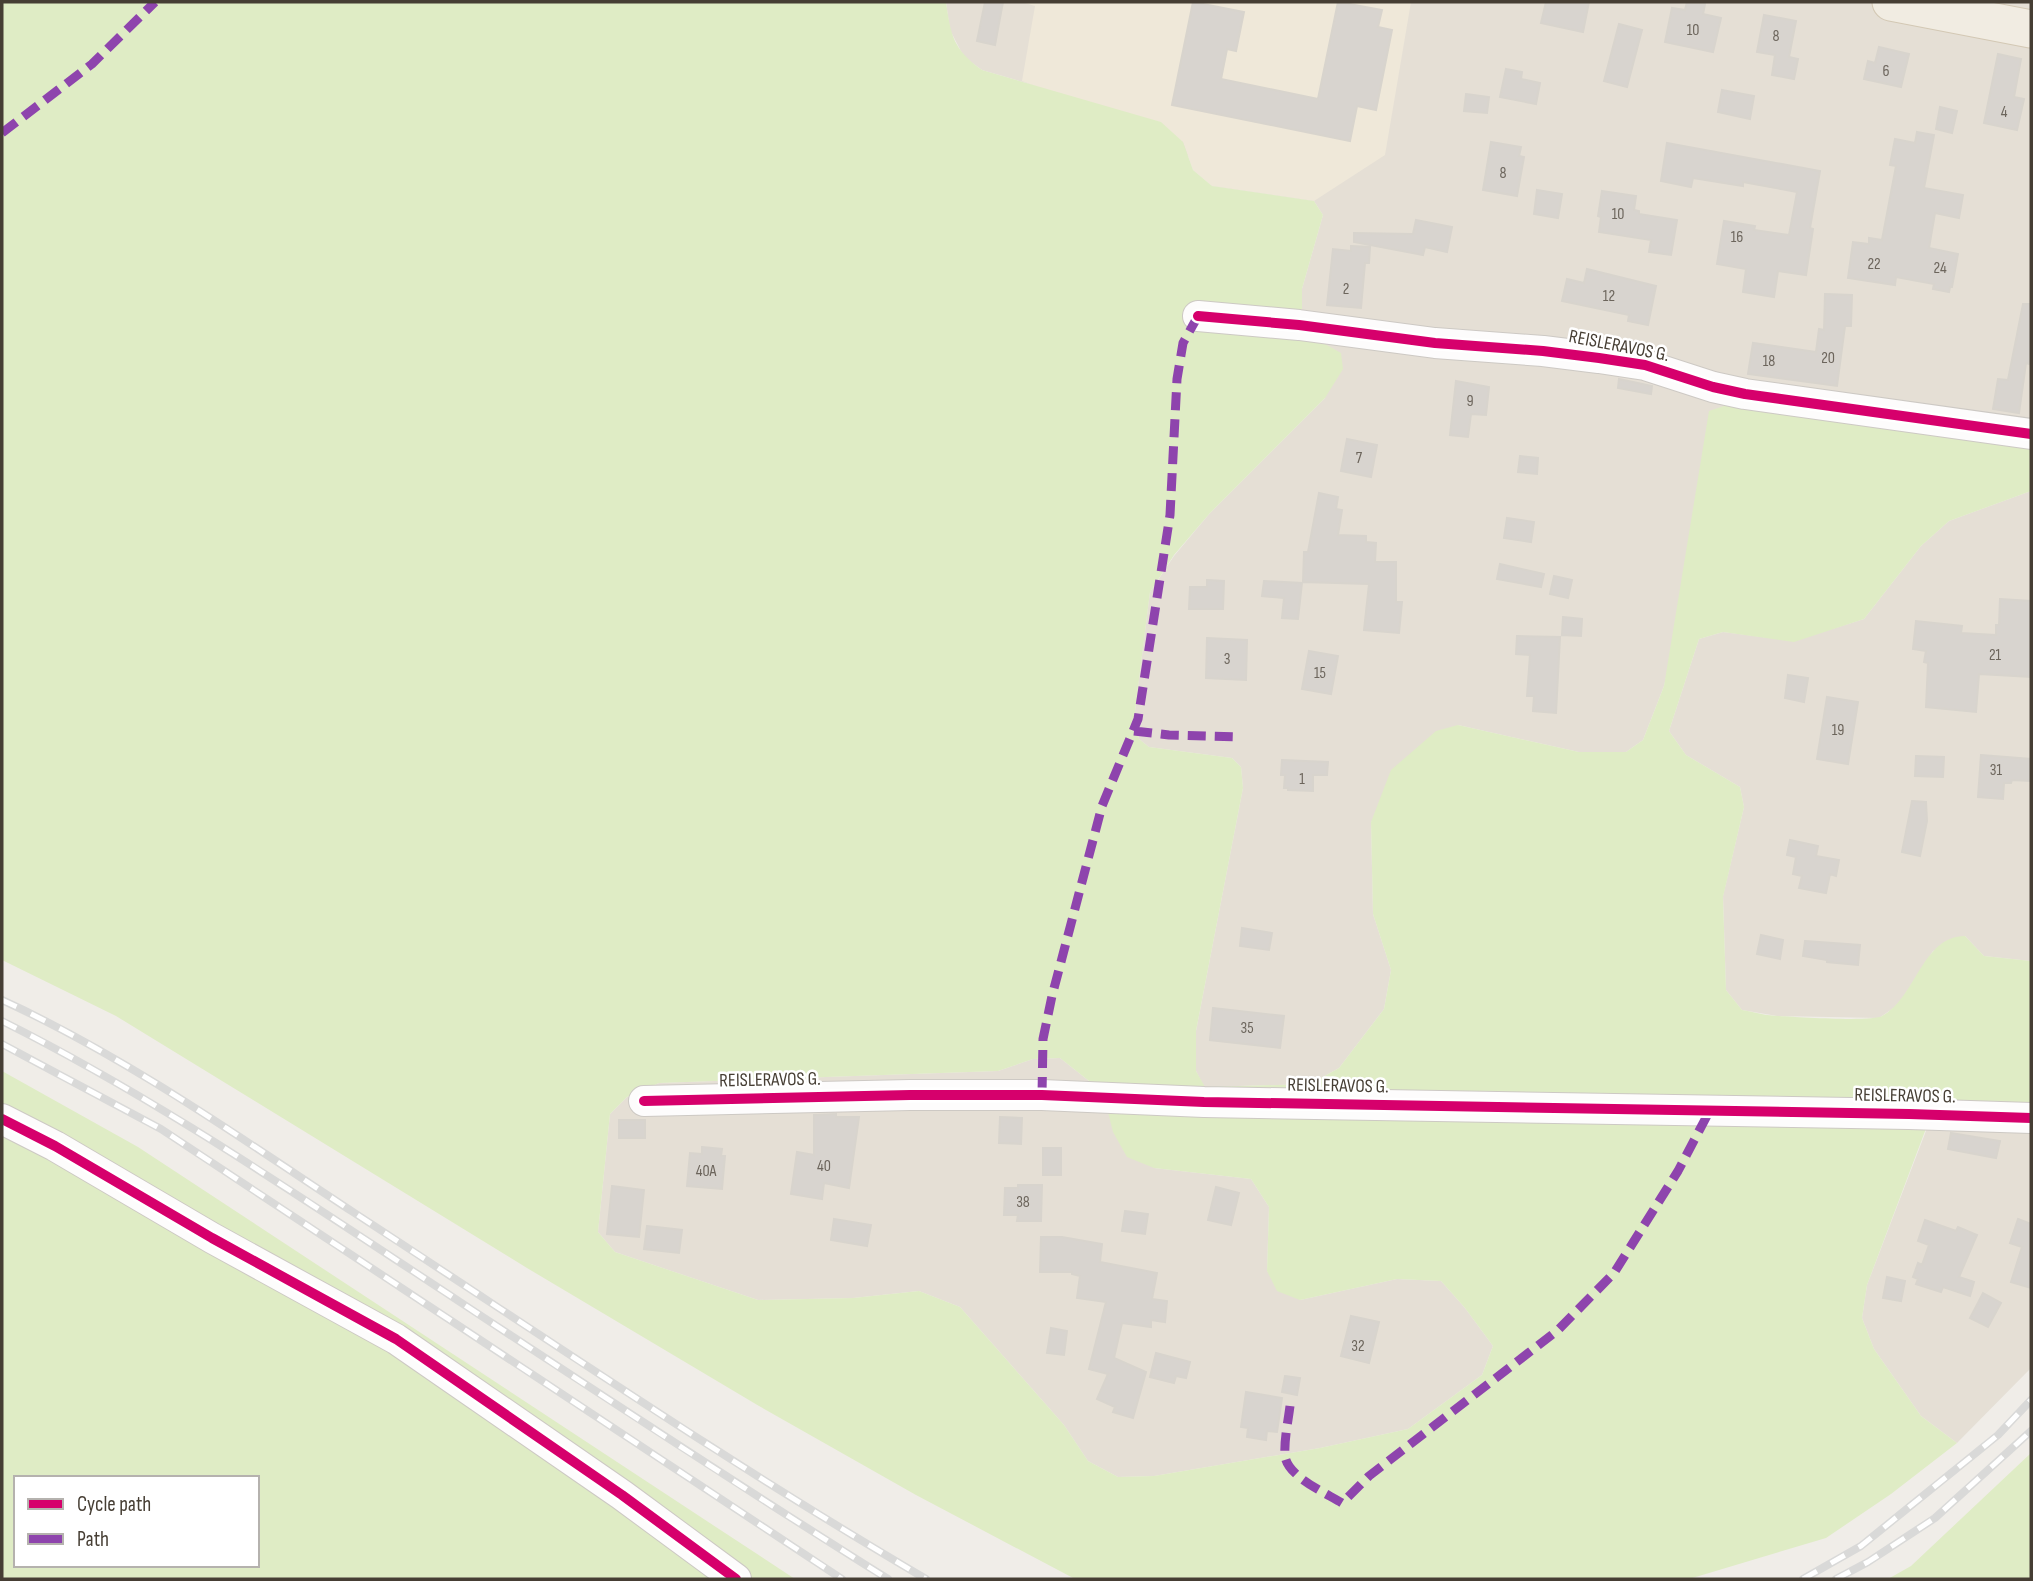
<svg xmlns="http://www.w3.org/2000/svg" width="2033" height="1581" viewBox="0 0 2033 1581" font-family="'Sofia Sans Condensed',sans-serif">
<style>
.residential{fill:#e5dfd5}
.education{fill:#efe8d9}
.green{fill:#dfecc5;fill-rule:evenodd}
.building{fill:#d8d4cf;stroke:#d8d4cd;stroke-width:2}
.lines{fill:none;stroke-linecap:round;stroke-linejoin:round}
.minor-casing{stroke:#cdc9c4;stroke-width:32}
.major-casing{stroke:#d3c8b4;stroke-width:39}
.minor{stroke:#fdfcfc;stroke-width:30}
.major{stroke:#f1ece2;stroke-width:37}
.rail-casing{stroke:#d9d9d8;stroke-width:8}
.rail{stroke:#fff;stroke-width:5;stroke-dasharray:16;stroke-linecap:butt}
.quiet{stroke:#8e44ad;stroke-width:9;stroke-dasharray:18 9;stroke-linecap:butt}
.cycleway-casing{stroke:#fff;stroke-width:15}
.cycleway{stroke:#d6006c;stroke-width:10}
.labels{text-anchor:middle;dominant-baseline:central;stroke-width:5;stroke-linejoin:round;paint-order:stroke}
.number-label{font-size:16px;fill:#6c655c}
.street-label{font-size:19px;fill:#463e34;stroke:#fff}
</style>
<rect width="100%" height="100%" fill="#f0ede8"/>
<path class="residential" d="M946,2H2031V447L1730,404L1664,686L1643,740L1626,752H1579L1458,725L1371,822L1373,914L1391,970L1384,1009L1339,1068L1310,1084L1204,1087L1196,1071V1031L1243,788L1241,767L1232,758L1149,747L1139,739L1134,719L1150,592L1174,556L1210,513L1325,398L1316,339L1302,311V289L1323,215L1314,201L1212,186L1161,122L982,70L964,57L950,30Z
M2031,491V961L1984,956L1965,936L1933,951L1898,1005L1879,1018L1777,1016L1742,1010L1726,990L1723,896L1744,807L1740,787L1686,755L1669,731L1699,639L1723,632L1794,641L1864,619L1921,546L1949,521Z
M1060,1058L1103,1092L1154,1168L1251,1179L1269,1207L1267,1271L1300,1300L1397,1279L1441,1281L1465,1308L1493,1346L1482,1375L1408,1429L1320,1448L1154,1476L1118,1477L1088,1461L1064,1425L960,1307L919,1291L853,1298L758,1300L615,1252L598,1232L610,1114L627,1097L659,1083L998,1071L1033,1059Z
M2031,1108V1368L1957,1443L1921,1416L1874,1349L1862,1318L1867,1285L1934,1110Z"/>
<path class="education" d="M1022,2H1411L1385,155L1314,201L1212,186L1193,170L1183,142L1022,81L1035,6Z"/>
<path class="green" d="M2,2H946C951,36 953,49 982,70L1161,122L1183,142L1193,170L1212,186L1314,201L1323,215L1302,289V311L1316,339L1341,353L1343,369L1325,398L1210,513L1174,555L1150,592L1134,719L1139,739L1149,747L1232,758L1241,767L1243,788L1196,1031V1071L1205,1087L1310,1084L1339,1068L1384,1009L1391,970L1373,914L1371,822L1391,770L1436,731L1458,725L1579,752H1626L1643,740L1664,686L1709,411L1730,404L2031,447V491L1949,521L1921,546L1864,619L1794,642L1723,632L1699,639L1669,731L1686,755L1740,787L1744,807L1723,897L1726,990L1742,1010C1754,1012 1767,1016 1779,1016C1796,1017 1872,1022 1882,1016C1916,998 1922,936 1965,936L1984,956L2031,961V1108L1933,1110L1867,1285L1862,1318L1874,1349L1921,1416L1957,1443L1891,1494L1826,1538L1689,1579H1075L916,1495L759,1406L527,1268L116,1016L2,960ZM1060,1058L1103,1092L1113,1132L1127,1157L1154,1168L1251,1179L1269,1207L1267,1271L1277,1291L1300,1300L1397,1279L1441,1281L1465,1308L1493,1346L1482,1375L1408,1429L1320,1448L1154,1476L1118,1477L1088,1461L1064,1425L960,1307L919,1291L853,1298L758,1300L615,1252L598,1232L610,1114L627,1097L659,1083L998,1071L1033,1059Z
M2,1071L138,1147L795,1579H2ZM16,1478H257V1565H16Z
M2031,1453V1579H1888L1911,1566Z"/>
<path class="building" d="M985,2H1003L995,45L977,41Z
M1193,2L1244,12L1236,51L1227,49L1221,79L1318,99L1338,2L1382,10L1378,27L1392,30L1376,110L1357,106L1350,141L1172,105Z
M1546,2H1589L1583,32L1541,23Z
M1687,2L1705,4L1703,14L1721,18L1713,52L1665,42L1672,8L1685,10Z
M1764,15L1796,21L1789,57L1798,59L1794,79L1772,75L1775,55L1757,52Z
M1619,24L1642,30L1627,87L1604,81Z
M1879,47L1909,54L1901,87L1864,79L1868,61L1875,63Z
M1998,54L2021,59L2014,97L2024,99L2017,130L1984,123Z
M1506,69L1522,72L1521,79L1540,83L1536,104L1500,97Z
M1722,90L1754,96L1750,119L1718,112Z
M1466,94L1489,97L1487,113L1464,111Z
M1940,107L1957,111L1952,133L1936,129Z
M1917,132L1934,135L1924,188L1963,195L1959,218L1935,213L1929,248L1958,254L1952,287H1950L1949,292L1933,289L1934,284L1896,277L1895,285L1848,278L1853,242L1869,244V238L1882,240L1896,166L1890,165L1895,139L1915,143Z
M1491,142L1521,147L1519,156L1524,157L1517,196L1483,190Z
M1667,143L1820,171L1810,228L1813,229L1806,275L1778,271L1774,297L1743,292L1746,269L1717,264L1724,221L1755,226L1754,230L1789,235L1797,192L1743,182V186L1693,178L1691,187L1661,181Z
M1537,190L1562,194L1558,218L1534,214Z
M1602,191L1636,196L1634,210L1639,211V214L1677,220L1671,255L1649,252L1651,240L1599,232L1601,217L1598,216Z
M1416,220L1452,227L1447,252L1425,247L1423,255L1354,242V233L1413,234Z
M1351,246L1370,247L1369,263H1365L1361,308L1327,305L1333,249L1351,251Z
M1587,269L1656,286L1648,325L1628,321L1629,315L1562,301L1567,279L1584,283Z
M1825,294L1852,295L1851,326H1845L1837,386L1748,374L1753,343L1816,352L1819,329L1824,330Z
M2023,304H2031V353L2029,364L2026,363L2019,413L1993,409L1998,379L2008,380Z
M1619,379L1652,386L1651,394L1618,388Z
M1456,381L1489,387L1486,415L1471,414L1468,437L1450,435Z
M1347,439L1377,445L1371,477L1341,471Z
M1520,456L1538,458L1537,474L1518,472Z
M1319,493L1338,497L1336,509L1342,510L1338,535L1366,536V542L1376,543L1375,562H1396V602H1402L1399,633L1364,630L1369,584L1303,582L1304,552H1308Z
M1507,518L1534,522L1531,542L1504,538Z
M1500,564L1544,574L1541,587L1497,579Z
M1554,576L1572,580L1568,598L1550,594Z
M1207,580L1224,581L1223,609H1189L1190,587H1207Z
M1264,581L1302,583L1298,619L1282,618L1284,598L1262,596Z
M2000,599L2031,601V677L1979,674L1976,712L1926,707L1928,663L1924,662L1926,651L1913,649L1916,621L1962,626L1961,633L1996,635V625H1999Z
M1563,617L1582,619L1581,636L1562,635Z
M1517,636L1560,637L1556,713L1533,711L1534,696H1527L1530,655L1516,654Z
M1207,638L1247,640L1246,680L1206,678Z
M1309,651L1338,656L1331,694L1302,689Z
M1788,675L1808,678L1804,702L1785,698Z
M1827,697L1858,702L1848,764L1817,759Z
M1981,755L2031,759V781L2012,780L2011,783H2004L2003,799L1978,797Z
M1916,756L1944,757L1943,777L1915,776Z
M1282,760L1328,762L1327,775H1313V791L1288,790V788H1284L1285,775H1281Z
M1912,801L1926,802L1927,821L1920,856L1902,852Z
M1790,840L1818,846L1816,856L1839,860L1836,876L1830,874L1826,893L1799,888L1802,876L1793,874L1796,857L1787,855Z
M1242,928L1272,933L1269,950L1240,946Z
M1761,935L1783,940L1780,959L1757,954Z
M1805,941L1860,945L1858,965L1827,962V960L1803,956Z
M1213,1008L1284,1016L1280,1048L1210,1040Z
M836,1114V1117H859L849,1188L824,1183L822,1199L791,1194L797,1152L814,1155V1115Z
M1000,1117L1022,1118L1021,1144L999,1143Z
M619,1120H645V1138H619Z
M1951,1133L2000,1141L1996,1158L1948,1149Z
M702,1147L722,1149L721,1156H725L722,1189L687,1186L690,1153L702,1154Z
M1043,1148H1061V1175H1043Z
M1018,1185H1042L1041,1221H1017L1018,1215H1004L1005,1188H1018Z
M612,1186L644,1190L639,1237L607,1234Z
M1216,1187L1239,1193L1231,1225L1208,1220Z
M1125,1211L1148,1214L1145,1234L1122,1231Z
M834,1219L871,1225L867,1246L831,1240Z
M2018,1219L2031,1224V1288L2011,1282L2022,1247L2010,1243Z
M1925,1220L1956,1231L1958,1227L1977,1235L1959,1277L1974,1282L1970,1296L1943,1287L1941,1292L1916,1284L1918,1279L1913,1277L1918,1263L1922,1265L1929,1245L1918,1241Z
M647,1226L682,1230L679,1253L644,1249Z
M1041,1237H1062L1102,1244L1100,1262L1157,1273L1152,1299L1167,1301L1165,1322L1151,1320V1327L1122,1323L1114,1358L1146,1372L1133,1418L1113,1412L1115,1407L1097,1399L1108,1374L1089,1369L1106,1302L1077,1298L1080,1276L1072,1274V1272H1040Z
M1887,1277L1905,1281L1901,1301L1883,1298Z
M1983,1293L2001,1303L1988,1327L1970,1318Z
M1351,1316L1379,1322L1369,1363L1341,1356Z
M1051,1328L1067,1331L1064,1355L1047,1353Z
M1156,1353L1190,1362L1186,1378L1176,1376L1174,1383L1150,1377Z
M1285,1376L1300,1378L1297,1395L1282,1392Z
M1246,1392L1282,1398L1277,1432L1267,1431L1266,1440L1247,1437L1248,1428L1241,1427Z"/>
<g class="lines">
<defs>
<path id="minor" d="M1198,316L1299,325L1435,343L1543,351L1599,358L1645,365L1713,387L1745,394L2031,434
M644,1101L910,1095H1042L1204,1102L1909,1114L2031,1118
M2,1119L55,1146L212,1238L396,1339L622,1495L736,1579"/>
<path id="major" d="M1891,2L2031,29"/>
</defs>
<use href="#minor" class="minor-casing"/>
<use href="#major" class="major-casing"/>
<use href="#minor" class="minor"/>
<use href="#major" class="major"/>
<defs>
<path id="rail" d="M2,1000C126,1057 239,1137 353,1212C543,1336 730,1464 926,1579
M2,1021C146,1093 279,1183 413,1271C571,1375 728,1479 888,1579
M2,1044L161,1129L842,1579
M1803,1579L1861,1546L1998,1435L2031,1400
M1836,1579L1868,1562L1935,1518L2031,1431"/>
</defs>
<use href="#rail" class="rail-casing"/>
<use href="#rail" class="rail"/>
<path class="quiet" d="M2,133L92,64L155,2
M1134,731L1169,735L1239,737
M1042,1095L1043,1039L1052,996L1102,806L1138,719L1170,515L1177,379L1183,343L1198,316
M1290,1406C1288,1422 1284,1440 1285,1455C1286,1476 1326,1493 1342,1503L1369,1476L1558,1330L1614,1273L1678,1171L1710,1110"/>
<defs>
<path id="cycleway" d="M1198,316L1299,325L1435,343L1543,351L1599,358L1645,365L1713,387L1745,394L2031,434
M644,1101L910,1095H1042L1204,1102L1909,1114L2031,1118
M2,1119L55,1146L212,1238L396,1339L622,1495L736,1579"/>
</defs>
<use href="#cycleway" class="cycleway-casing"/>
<use href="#cycleway" class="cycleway"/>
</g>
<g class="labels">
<g class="number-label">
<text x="1693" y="30">10</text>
<text x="1776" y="36">8</text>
<text x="1886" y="71">6</text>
<text x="2004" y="112">4</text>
<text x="1503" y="173">8</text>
<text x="1618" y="214">10</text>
<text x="1737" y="237">16</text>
<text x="1874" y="264">22</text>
<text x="1940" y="268">24</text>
<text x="1346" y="289">2</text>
<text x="1609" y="296">12</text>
<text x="1828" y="358">20</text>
<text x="1769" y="361">18</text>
<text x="1470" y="401">9</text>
<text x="1359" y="458">7</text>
<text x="1995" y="655">21</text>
<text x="1227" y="659">3</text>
<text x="1320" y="673">15</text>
<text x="1838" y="730">19</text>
<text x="1996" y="770">31</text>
<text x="1302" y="779">1</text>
<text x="1247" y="1028">35</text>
<text x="824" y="1166">40</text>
<text x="706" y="1171">40A</text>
<text x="1023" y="1202">38</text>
<text x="1358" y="1346">32</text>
</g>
<g class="street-label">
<text transform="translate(1619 346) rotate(11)">REISLERAVOS G.</text>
<text transform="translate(770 1080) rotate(-1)">REISLERAVOS G.</text>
<text transform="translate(1338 1086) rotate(1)">REISLERAVOS G.</text>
<text transform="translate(1905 1096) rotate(1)">REISLERAVOS G.</text>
</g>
</g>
<rect width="2033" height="1581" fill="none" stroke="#463e34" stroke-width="7"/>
<rect x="14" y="1476" width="245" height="91" fill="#ffffff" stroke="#b5b2ae" stroke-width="2"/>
<rect x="28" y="1499" width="35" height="10" fill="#d6006c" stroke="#b5b2ae" stroke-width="2"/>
<text x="77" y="1511" font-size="21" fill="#463e34">Cycle path</text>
<rect x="28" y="1534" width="35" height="10" fill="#8e44ad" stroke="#b5b2ae" stroke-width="2"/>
<text x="77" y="1546" font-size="21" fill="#463e34">Path</text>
</svg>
